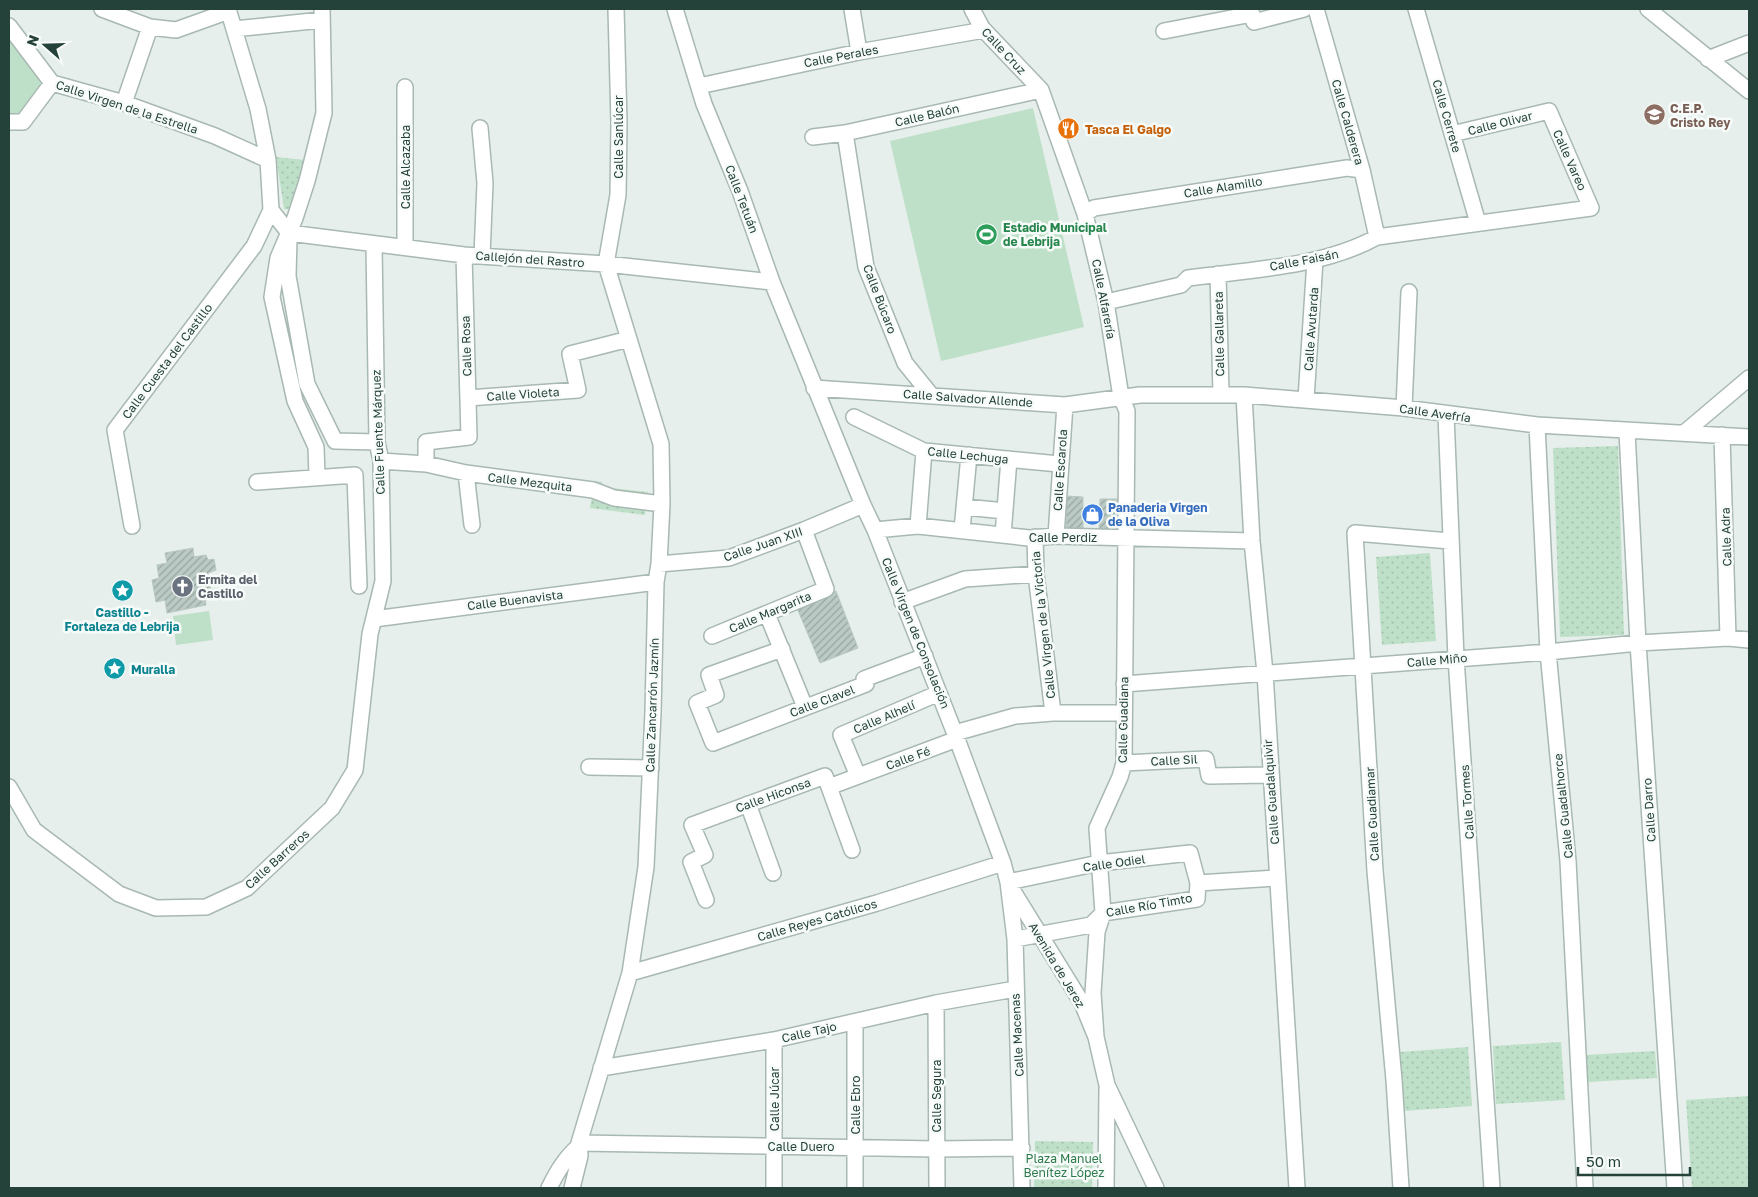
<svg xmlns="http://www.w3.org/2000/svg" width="1758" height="1197" viewBox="0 0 1758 1197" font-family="'Golos Text',sans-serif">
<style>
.park{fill:url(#park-dots)}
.garden{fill:#bfe0c8}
.building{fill:url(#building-hatch);stroke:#b8c9c2}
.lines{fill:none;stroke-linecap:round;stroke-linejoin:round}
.minor-casing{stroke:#a8b8b2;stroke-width:18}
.minor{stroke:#fff;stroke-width:15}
.labels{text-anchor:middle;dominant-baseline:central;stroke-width:5;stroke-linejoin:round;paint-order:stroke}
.street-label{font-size:12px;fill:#24423a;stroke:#f7fbf9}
.education-label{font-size:12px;font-weight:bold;fill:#785e54;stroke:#f7fbf9;text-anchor:start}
.food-label{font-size:12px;font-weight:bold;fill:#c56008;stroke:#f7fbf9;text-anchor:start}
.leisure-label{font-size:12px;font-weight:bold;fill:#27864d;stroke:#f7fbf9;text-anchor:start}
.shop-label{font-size:12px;font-weight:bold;fill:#366cbe;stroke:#f7fbf9;text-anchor:start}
.worship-label{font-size:12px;font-weight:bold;fill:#5b616d;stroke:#f7fbf9;text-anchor:start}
.culture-label{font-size:12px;font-weight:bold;fill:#0d838f;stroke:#f7fbf9}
.park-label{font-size:12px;fill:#2d7a4b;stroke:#f7fbf9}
</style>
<defs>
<pattern id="park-dots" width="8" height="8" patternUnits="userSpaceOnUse" patternTransform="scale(1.25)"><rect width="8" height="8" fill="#bfe0c8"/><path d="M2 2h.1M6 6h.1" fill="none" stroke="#a4c1ad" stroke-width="1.8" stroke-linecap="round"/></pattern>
<pattern id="building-hatch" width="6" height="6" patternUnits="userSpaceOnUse" patternTransform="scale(1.25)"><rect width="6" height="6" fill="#bbcac4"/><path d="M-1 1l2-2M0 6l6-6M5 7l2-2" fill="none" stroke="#98a6a0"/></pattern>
</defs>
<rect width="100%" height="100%" fill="#e6efeb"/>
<path class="park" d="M276,157L305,160L293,210L284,209Z
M1618,446L1624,635L1560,637L1553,448Z
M595,481L602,482L601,487L648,492L645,515L590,508Z
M1430,553L1436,641L1382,645L1376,557Z
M1561,1042L1565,1100L1496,1104L1493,1046Z
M1468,1047L1472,1106L1404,1111L1400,1052Z
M1655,1051L1657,1078L1588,1082L1586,1055Z
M1749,1096V1188H1692L1686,1100Z
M1035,1141L1093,1142L1092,1188H1034Z"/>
<path class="garden" d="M9,33L45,83L20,117L9,116Z
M1033,108L1084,327L941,361L890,141Z
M209,611L213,640L176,645L173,616Z"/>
<path class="building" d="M1067,496L1083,497V530H1066Z
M1100,499H1117L1116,531L1099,530Z
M193,548L194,557L206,555L208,560L214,559L216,570L208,573L211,591L204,593L206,605L167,613L165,600L156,602L152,580L159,578L157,565L167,563L165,553Z
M836,591L858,648L820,663L797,608Z"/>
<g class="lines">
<defs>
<path id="minor" d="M102,9L150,27L176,30L229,11
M228,9L258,109L268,160L271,210L289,233
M675,9L704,104L740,191L772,282L863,505L875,530L957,739L1003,863L1008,882L1015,939L1022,1188
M852,9L859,52
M972,9L982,28L1041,90L1085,214L1106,302L1121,397L1127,411L1124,763L1120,777L1097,828L1103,913L1097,932L1093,993L1096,1037
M1316,9L1362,170L1377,237
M1416,9L1478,223
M1648,9L1749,91
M9,26L52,83L124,103L215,136L268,160
M234,29L322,20
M1164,31L1252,14L1254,22L1304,9
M1708,59L1749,43
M699,86L859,52L984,30
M405,87V247
M124,103L150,27
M9,122H23L52,83
M480,128L485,183L482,256
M845,133L866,267L905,363L931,395
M813,137L845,133L1041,90
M1085,214L1094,208L1347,168L1362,170
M289,233L464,255L606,264L772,282
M289,239L288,276L307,384L335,441L377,442
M1218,274L1221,394
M1106,302L1181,285L1188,278C1249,270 1323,267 1377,237L1591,208L1549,111L1452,134
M814,388L1065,405L1140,395H1244L1404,408L1537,425L1749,437
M1244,395L1252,541L1265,673L1297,1188
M468,398L578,390L570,354L629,339
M1306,399L1315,260
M1404,408L1409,292
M1446,415L1456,658L1492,1188
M854,417L924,451L1059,464
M1537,425L1548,652L1568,861L1585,1188
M1627,432L1638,643L1675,1188
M1684,433L1749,378
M1722,435L1728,638
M381,461L426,464L466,473L593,490L614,498L662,504
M426,464V442L469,437L464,255
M466,473L472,525
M317,476L316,447L295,401L272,297L278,258L295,218L307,181L324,113L322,9
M257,482L355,475L359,586
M965,507L1005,511
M132,526L115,430L254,246L271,210
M918,526L924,451
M875,530L918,526L1029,538L1056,536L1252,541
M962,530L969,455
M1003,535L1009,459
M1056,536L1065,405
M1035,537L1036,574L1053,713
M659,564L729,558L804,530L863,505
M902,602L965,579L1036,574
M767,614L805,707
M374,619L656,582
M712,636L826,589L804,530
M782,649L709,675L716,695L697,703L713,743L866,684L864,679L925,656
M1124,684L1548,652L1638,643L1728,638L1749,640
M955,733L1015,716L1053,713H1123
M1124,763L1206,759L1209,776L1269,775
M589,767L651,768
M858,776L841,735L939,693
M9,787L34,830L119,894L156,908L206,907L247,888L332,808L355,770L370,634L383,581L381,461L377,442L374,245
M829,787L852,850
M748,804L773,873
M1008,882L1099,863L1190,853L1198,883
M1011,888L1082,1003L1096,1037L1107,1085L1156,1188
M706,900L691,862L705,855L692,825L825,776L829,787L957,739
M1015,939L1091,925L1103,913L1197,899L1198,883L1277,878
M630,973L877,903L1003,863
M936,1003L937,1188
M855,1022V1188
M601,1068L774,1040L936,1003L1015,989
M579,1143L936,1149L1022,1148
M549,1188C557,1172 565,1158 579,1146
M572,1188L580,1156L579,1143L630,973L646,867L653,712L656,582L659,564L662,504L661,444L606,264L618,195L619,123L616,9
M774,1188V1040
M1106,1188L1107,1089
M1401,1188L1394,1080L1375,871L1355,533L1450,541"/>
</defs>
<use href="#minor" class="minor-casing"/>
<use href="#minor" class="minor"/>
</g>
<defs>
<symbol id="school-disc" viewBox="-11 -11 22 22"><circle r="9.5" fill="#8d6e63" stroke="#f7fbf9"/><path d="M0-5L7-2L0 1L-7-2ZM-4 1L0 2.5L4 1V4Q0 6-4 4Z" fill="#fff"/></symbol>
<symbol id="restaurant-disc" viewBox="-11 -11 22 22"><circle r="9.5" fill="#e8710a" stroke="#f7fbf9"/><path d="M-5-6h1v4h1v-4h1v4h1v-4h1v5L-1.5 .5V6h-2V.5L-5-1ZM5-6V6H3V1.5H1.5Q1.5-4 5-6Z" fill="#fff"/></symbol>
<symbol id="stadium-disc" viewBox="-11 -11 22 22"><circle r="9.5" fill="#2e9e5b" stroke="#f7fbf9"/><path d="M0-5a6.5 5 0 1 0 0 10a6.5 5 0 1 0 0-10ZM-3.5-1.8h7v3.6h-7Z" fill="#fff"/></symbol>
<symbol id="shop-disc" viewBox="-11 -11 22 22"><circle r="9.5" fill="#3f7fe0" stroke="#f7fbf9"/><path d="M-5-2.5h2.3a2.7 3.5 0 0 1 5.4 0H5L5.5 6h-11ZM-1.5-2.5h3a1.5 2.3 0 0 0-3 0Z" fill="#fff"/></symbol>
<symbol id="church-disc" viewBox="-11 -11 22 22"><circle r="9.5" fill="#6b7280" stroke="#f7fbf9"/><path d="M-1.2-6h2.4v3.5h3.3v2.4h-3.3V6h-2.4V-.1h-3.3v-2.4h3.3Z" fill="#fff"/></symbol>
<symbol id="sight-disc" viewBox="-11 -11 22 22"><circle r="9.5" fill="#0f9aa8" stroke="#f7fbf9"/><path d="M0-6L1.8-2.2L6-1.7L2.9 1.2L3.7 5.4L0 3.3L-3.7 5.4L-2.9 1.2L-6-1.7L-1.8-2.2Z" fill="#fff"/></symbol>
</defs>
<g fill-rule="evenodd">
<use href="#school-disc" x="1642" y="102" width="25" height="25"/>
<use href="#restaurant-disc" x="1056" y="116" width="25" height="25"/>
<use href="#stadium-disc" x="974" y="222" width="25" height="25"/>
<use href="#shop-disc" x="1080" y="502" width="25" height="25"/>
<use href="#church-disc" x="170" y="574" width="25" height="25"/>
<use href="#sight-disc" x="110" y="578" width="25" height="25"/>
<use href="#sight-disc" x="102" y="656" width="25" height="25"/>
</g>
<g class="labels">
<g class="street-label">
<text transform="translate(1004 51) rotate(47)">Calle Cruz</text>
<text transform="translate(841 56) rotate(-11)">Calle Perales</text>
<text transform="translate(127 107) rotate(18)">Calle Virgen de la Estrella</text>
<text transform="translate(927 115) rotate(-13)">Calle Balón</text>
<text transform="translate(1447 116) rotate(74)">Calle Cerrete</text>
<text transform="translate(1348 122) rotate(74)">Calle Calderera</text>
<text transform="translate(1500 123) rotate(-14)">Calle Olivar</text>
<text transform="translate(618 137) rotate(-90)">Calle Sanlúcar</text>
<text transform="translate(1570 160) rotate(66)">Calle Vareo</text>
<text transform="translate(405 167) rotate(-90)">Calle Alcazaba</text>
<text transform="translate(1223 187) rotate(-9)">Calle Alamillo</text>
<text transform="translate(742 199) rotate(69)">Calle Tetuán</text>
<text transform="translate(530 259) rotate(4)">Callejón del Rastro</text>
<text transform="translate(1304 260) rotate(-11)">Calle Faisán</text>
<text transform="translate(880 299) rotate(69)">Calle Búcaro</text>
<text transform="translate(1104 299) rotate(79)">Calle Alfarería</text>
<text transform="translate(1311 329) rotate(-86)">Calle Avutarda</text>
<text transform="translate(1219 334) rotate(-91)">Calle Gallareta</text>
<text transform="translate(466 346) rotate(-92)">Calle Rosa</text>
<text transform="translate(167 361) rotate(-53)">Calle Cuesta del Castillo</text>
<text transform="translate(523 394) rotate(-4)">Calle Violeta</text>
<text transform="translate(968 398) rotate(4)">Calle Salvador Allende</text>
<text transform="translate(1435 413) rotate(8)">Calle Avefría</text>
<text transform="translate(378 432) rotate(-92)">Calle Fuente Márquez</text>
<text transform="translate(968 455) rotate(6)">Calle Lechuga</text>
<text transform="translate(1060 470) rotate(-86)">Calle Escarola</text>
<text transform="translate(530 482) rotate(7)">Calle Mezquita</text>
<text x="1063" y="537">Calle Perdiz</text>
<text transform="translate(1726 537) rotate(-92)">Calle Adra</text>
<text transform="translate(763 544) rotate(-19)">Calle Juan XIII</text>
<text transform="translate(515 600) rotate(-7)">Calle Buenavista</text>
<text transform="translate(770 612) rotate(-23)">Calle Margarita</text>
<text transform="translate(1043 625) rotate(-96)">Calle Virgen de la Victoria</text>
<text transform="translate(916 633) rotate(68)">Calle Virgen de Consolación</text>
<text transform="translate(1437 660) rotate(-5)">Calle Miño</text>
<text transform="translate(822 701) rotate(-21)">Calle Clavel</text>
<text transform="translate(652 705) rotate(-88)">Calle Zancarrón Jazmín</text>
<text transform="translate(884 717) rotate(-23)">Calle Alhelí</text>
<text transform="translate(1123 720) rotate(-89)">Calle Guadiana</text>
<text transform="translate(908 758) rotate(-20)">Calle Fé</text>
<text transform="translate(1174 760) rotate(-3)">Calle Sil</text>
<text transform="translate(1271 792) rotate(-94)">Calle Guadalquivir</text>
<text transform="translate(773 795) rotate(-20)">Calle Hiconsa</text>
<text transform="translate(1467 802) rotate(-94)">Calle Tormes</text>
<text transform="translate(1563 806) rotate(-96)">Calle Guadalhorce</text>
<text transform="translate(1649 810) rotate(-94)">Calle Darro</text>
<text transform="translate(1372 814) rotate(-93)">Calle Guadiamar</text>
<text transform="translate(277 859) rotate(-42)">Calle Barreros</text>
<text transform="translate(1114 863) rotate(-8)">Calle Odiel</text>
<text transform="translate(1149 905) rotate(-10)">Calle Río Timto</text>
<text transform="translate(817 920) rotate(-16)">Calle Reyes Católicos</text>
<text transform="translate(1057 965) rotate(59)">Avenida de Jerez</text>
<text transform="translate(809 1032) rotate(-13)">Calle Tajo</text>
<text transform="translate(1017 1035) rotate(-93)">Calle Macenas</text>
<text transform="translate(936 1096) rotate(-90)">Calle Segura</text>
<text transform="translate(774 1099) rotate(-90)">Calle Júcar</text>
<text transform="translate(855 1105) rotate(-90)">Calle Ebro</text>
<text x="801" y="1146">Calle Duero</text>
</g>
<g class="education-label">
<text x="1670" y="108">C.E.P.<tspan x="1670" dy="14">Cristo Rey</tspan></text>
</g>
<g class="food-label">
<text x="1085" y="129">Tasca El Galgo</text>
</g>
<g class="leisure-label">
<text x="1003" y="227">Estadio Municipal<tspan x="1003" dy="14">de Lebrija</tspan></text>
</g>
<g class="shop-label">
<text x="1108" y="507">Panaderia Virgen<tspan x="1108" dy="14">de la Oliva</tspan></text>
</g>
<g class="worship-label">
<text x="198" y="579">Ermita del<tspan x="198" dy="14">Castillo</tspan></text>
</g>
<g class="culture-label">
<text x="122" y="612">Castillo -<tspan x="122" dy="14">Fortaleza de Lebrija</tspan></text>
<text x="131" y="669" text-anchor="start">Muralla</text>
</g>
<g class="park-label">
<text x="1064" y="1158">Plaza Manuel<tspan x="1064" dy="14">Benítez López</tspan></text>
</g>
</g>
<rect width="1758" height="1197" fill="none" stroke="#24423a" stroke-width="20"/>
<g transform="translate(45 45) rotate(290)" stroke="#f7fbf9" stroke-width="4" paint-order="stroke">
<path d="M0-4L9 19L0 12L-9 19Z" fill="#24423a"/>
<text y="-8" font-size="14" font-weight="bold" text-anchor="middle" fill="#24423a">N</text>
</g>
<path d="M1578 1167v8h112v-8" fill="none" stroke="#24423a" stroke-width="2.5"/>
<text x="1586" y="1167" font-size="15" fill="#24423a" stroke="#f7fbf9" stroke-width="4" paint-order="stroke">50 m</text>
</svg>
